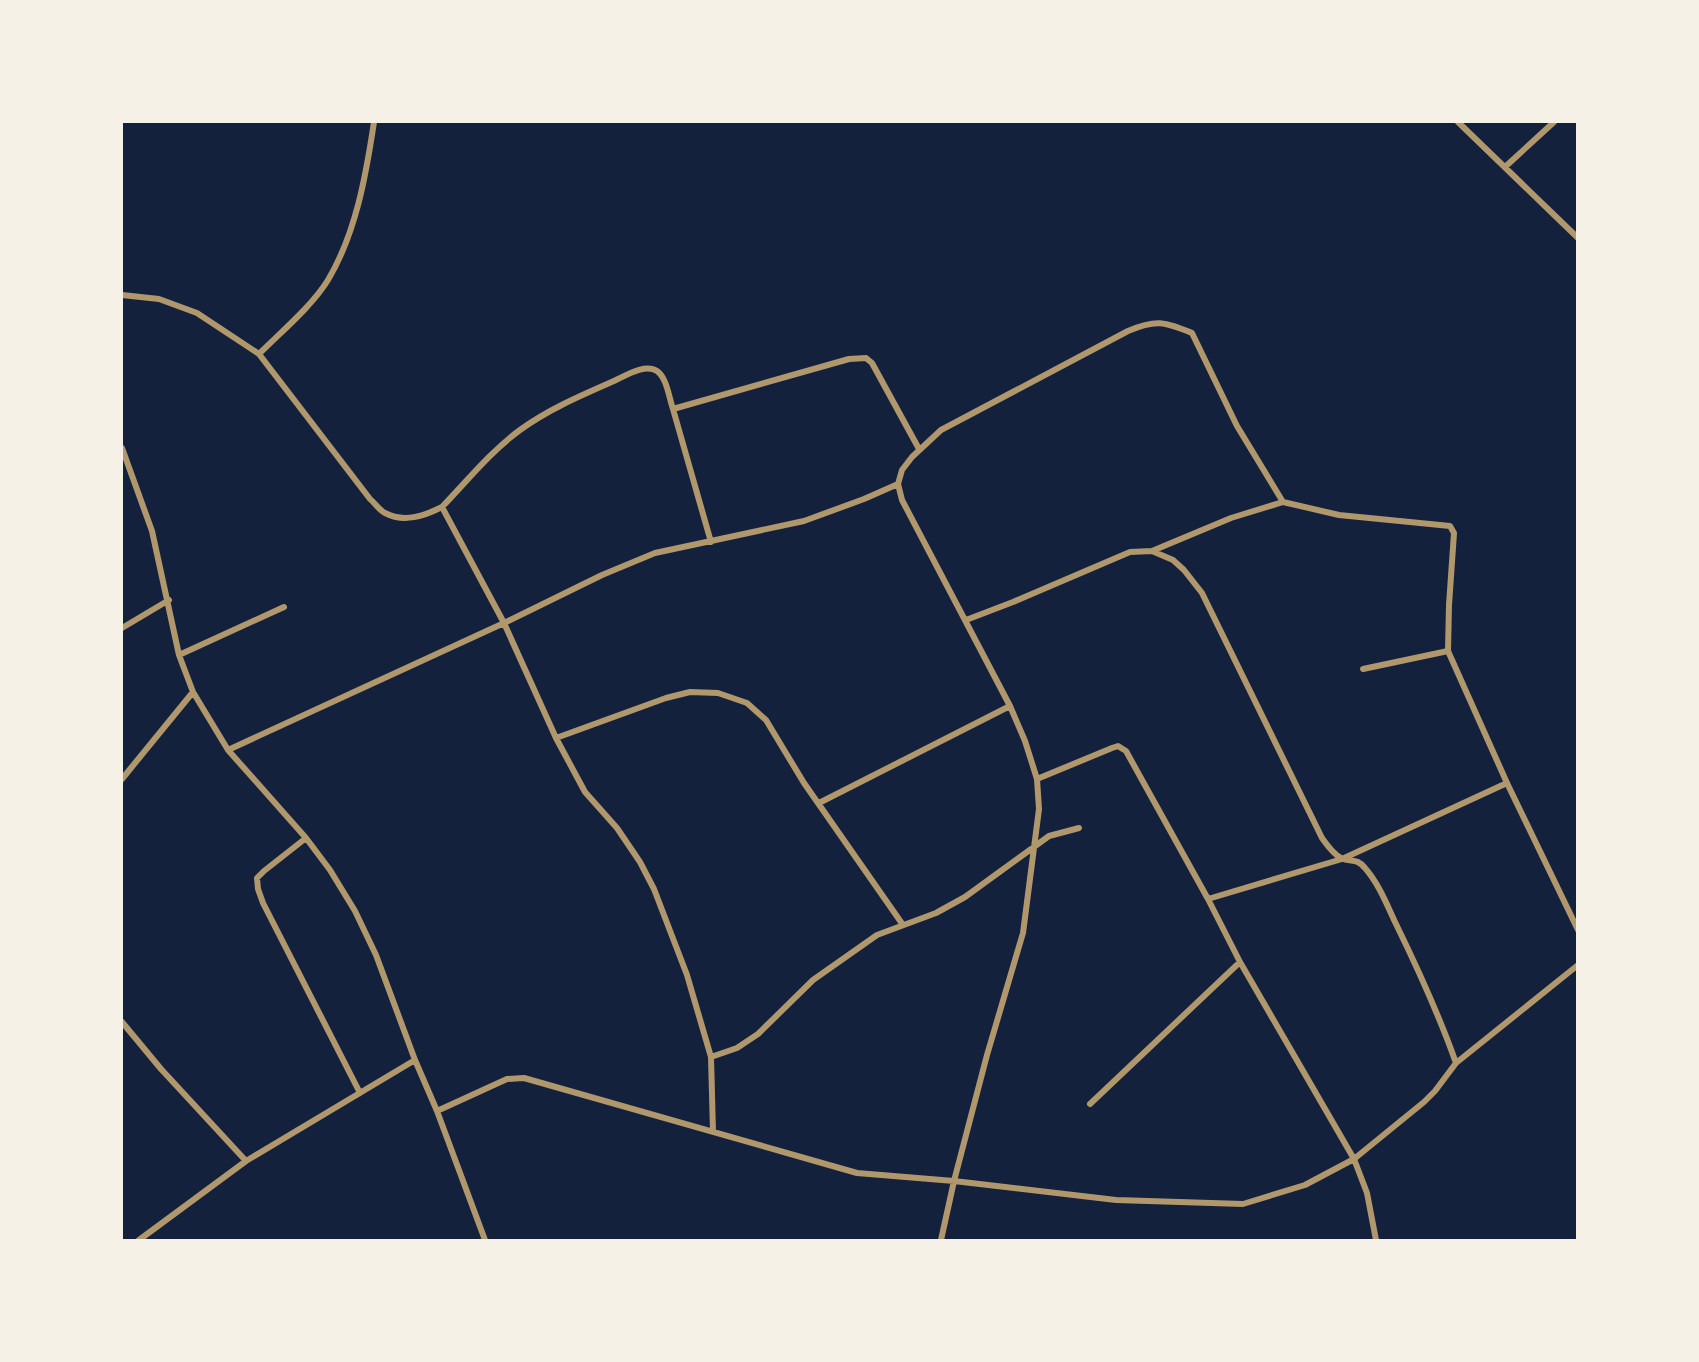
<svg xmlns="http://www.w3.org/2000/svg" width="1699" height="1362" viewBox="0 0 1699 1362" font-family="Figtree,sans-serif">
<style>
.lines{fill:none;stroke-linecap:round;stroke-linejoin:round}
.minor{stroke:#b1986c;stroke-width:6}
</style>
<rect width="100%" height="100%" fill="#14213d"/>
<g class="lines">
<path class="minor" d="M1458,122L1578,238
M1505,167L1554,122
M122,295L159,299L197,313L259,354L370,499C375,503 379,510 385,513C404,523 424,516 442,507L504,623L556,738L585,792L617,828L640,862L654,889L687,975L711,1057L737,1048L758,1034L813,980L877,935L936,913L965,897L1049,836L1079,828
M259,354C281,332 312,306 328,280C356,233 366,175 374,122
M122,448L152,531L179,655L193,692L228,750L306,838L330,870L355,911L376,955L415,1060L437,1111L485,1240
M898,484L902,470L912,457L941,430L1128,331C1157,319 1164,322 1192,333L1237,426L1283,502
M442,507C467,481 491,451 520,430C549,409 582,395 614,381C625,376 645,363 657,371C667,378 669,398 673,409
M711,542L673,409L849,359L866,358L872,363L919,449
M1152,551L1231,518L1283,502L1339,515L1450,526L1454,533L1449,605L1448,651L1507,783L1342,859L1208,899
M122,628L169,600
M179,655L284,607
M1363,669L1448,651
M556,738L666,698L690,692L718,693L747,703L766,720L804,783L903,925
M228,750L504,623L602,575L655,553L804,521L864,499L898,484L902,500L1010,706L1025,741L1037,779L1039,809L1023,933L987,1055L954,1181L941,1240
M122,779L193,692
M1037,779L1112,748L1118,746L1126,751L1208,899L1240,962L1354,1159L1367,1193L1376,1240
M1507,783L1578,930
M819,803L1010,706
M306,838L264,871L257,878L258,889L263,903L360,1093
M122,1022L161,1069L246,1161
M711,1057L713,1132
M1456,1063L1578,965
M1090,1104L1240,962
M437,1111L507,1079L524,1078L857,1173L954,1181L1116,1200L1243,1204L1305,1185L1354,1159L1424,1102L1435,1091L1456,1063C1439,1015 1418,969 1396,924C1387,905 1379,884 1365,868C1356,857 1351,863 1341,858C1333,854 1327,845 1322,838L1202,593L1184,570L1173,560L1152,551L1130,552L1013,602L966,620
M139,1240L246,1161L415,1060"/>
</g>
<rect width="1699" height="1362" fill="none" stroke="#f6f1e7" stroke-width="246"/>
</svg>
